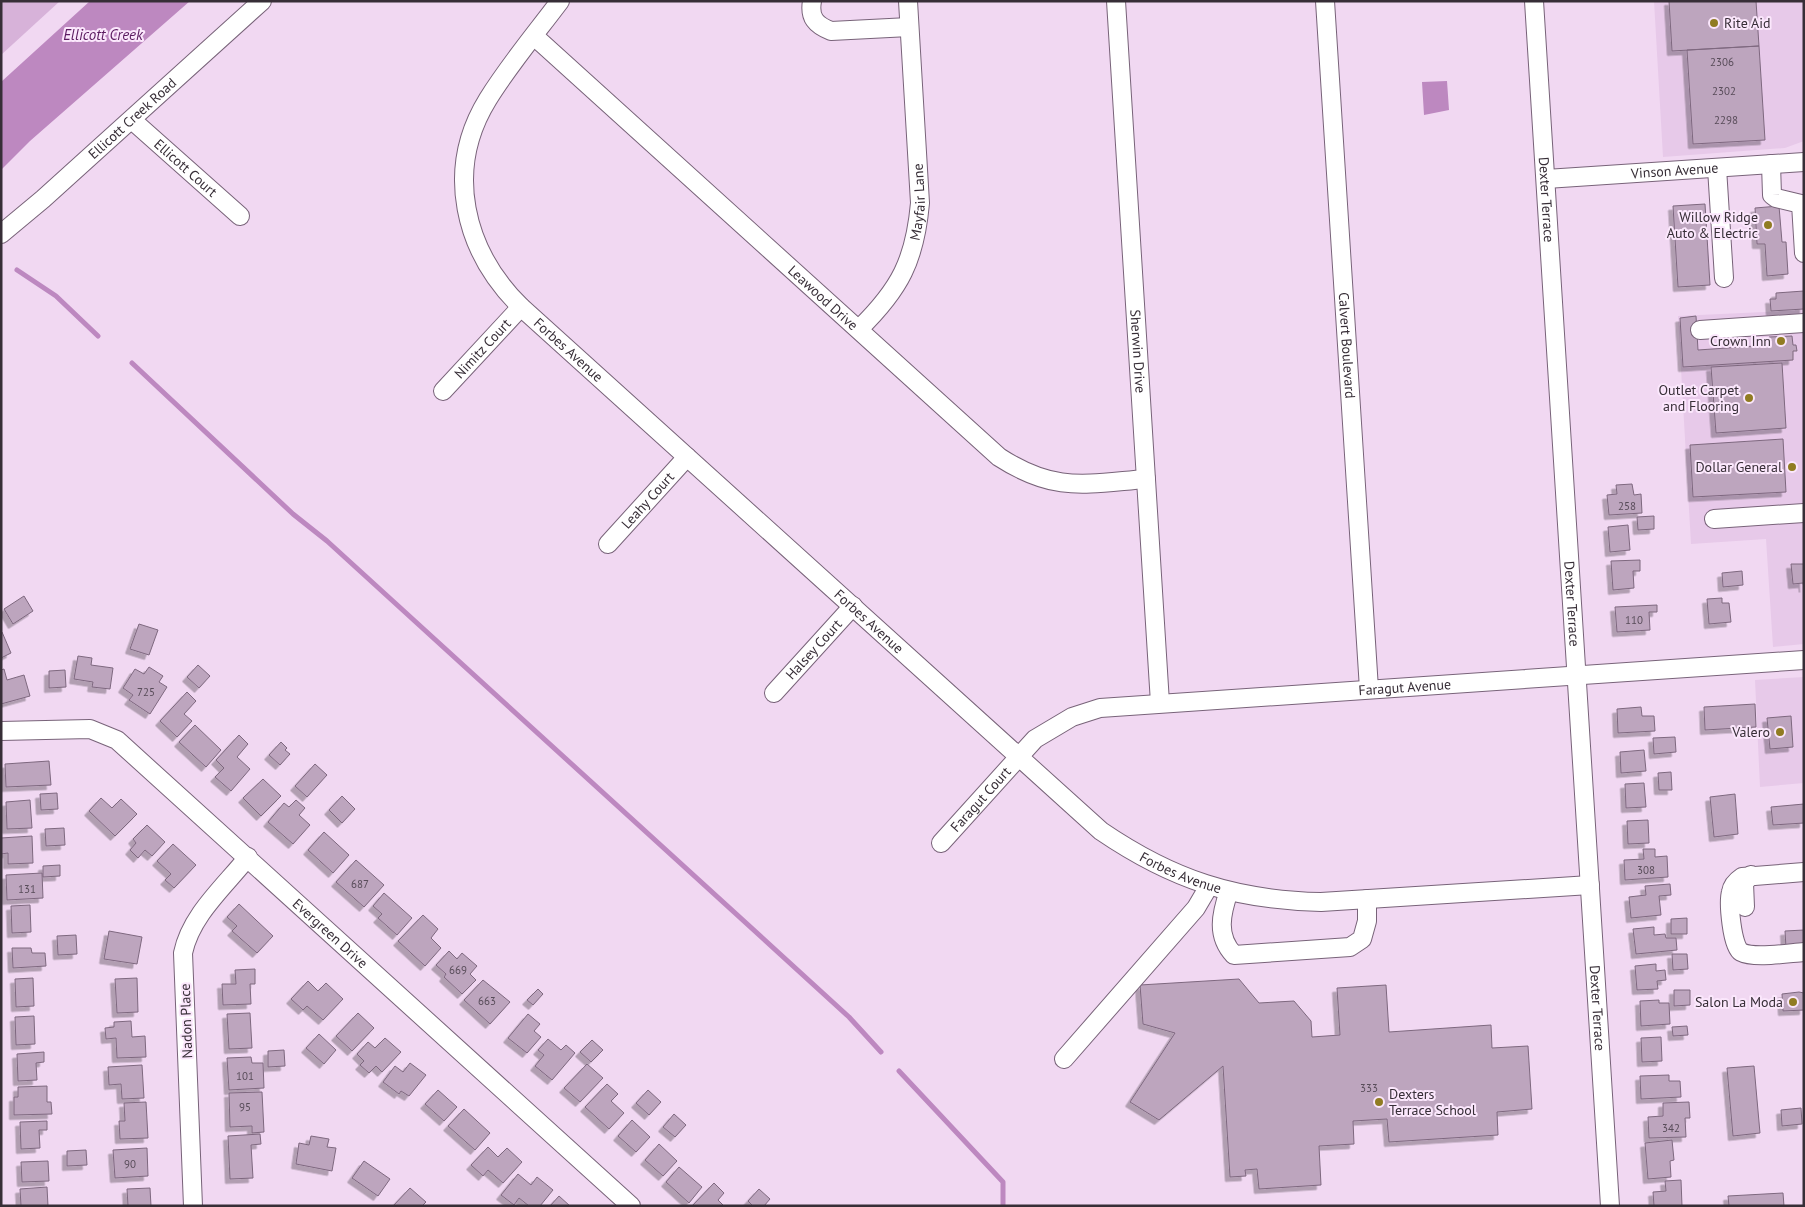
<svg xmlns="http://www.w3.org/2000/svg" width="1805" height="1207" viewBox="0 0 1805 1207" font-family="'PT Sans',sans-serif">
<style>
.built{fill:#e7c9e9}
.green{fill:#d7b2d9}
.water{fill:#bd88c0}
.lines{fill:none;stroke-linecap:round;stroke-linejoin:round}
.stream{stroke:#bd88c0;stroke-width:5}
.building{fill:#bda5be;stroke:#7e687f;filter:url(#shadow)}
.minor-casing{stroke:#786379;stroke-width:20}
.minor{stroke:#fff;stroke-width:18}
.poi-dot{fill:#907c22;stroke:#fbe7fc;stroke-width:2}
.labels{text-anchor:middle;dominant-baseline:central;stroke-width:4;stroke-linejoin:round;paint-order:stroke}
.number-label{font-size:11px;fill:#584c59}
.poi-label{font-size:14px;fill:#372e37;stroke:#fbe7fc;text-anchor:end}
.street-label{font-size:14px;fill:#372e37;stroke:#fbe7fc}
.water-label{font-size:15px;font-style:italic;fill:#5c1c61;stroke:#fbe7fc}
</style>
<defs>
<filter id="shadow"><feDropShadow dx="-4.5" dy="4.5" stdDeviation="0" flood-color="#0004"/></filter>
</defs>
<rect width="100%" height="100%" fill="#f1d8f2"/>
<path class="built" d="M1654,1H1804V141L1785,148L1663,157Z
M1804,310V644L1773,647L1766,539L1691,544L1678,316Z
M1804,677V783L1760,787L1755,680Z"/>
<path class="green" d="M1,1H60L1,55Z"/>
<path class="water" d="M90,1H190L30,141L1,170V82Z
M1447,81L1449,110L1424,115L1422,82Z"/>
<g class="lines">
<path class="stream" d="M17,270L56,296L98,336
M132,363L293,514L327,541L849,1017L881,1052
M899,1071L1003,1182V1206"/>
</g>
<path class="building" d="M1669,1H1756L1759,46L1672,51Z
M1759,46L1765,140L1693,144L1687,50Z
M1705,204L1710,285L1678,287L1673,206Z
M1779,206L1782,242H1786L1788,274L1767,276L1765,244H1757L1755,208Z
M1804,291V309L1771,311L1770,299H1776V293Z
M1696,316L1698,350L1769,345V337L1792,336L1793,345H1796L1797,351H1793V360L1683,367L1680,318Z
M1782,363L1786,428L1716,433L1711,367Z
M1783,439L1786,492L1693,497L1690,445Z
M1632,484L1634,495L1641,494L1642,513L1609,515L1607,495L1617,494L1616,485Z
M1654,516V529L1638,530L1637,517Z
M1628,525L1630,550L1610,552L1608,527Z
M1640,560V571H1633L1634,588L1613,590L1611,561Z
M1791,564H1804V588L1803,583L1793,584Z
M1742,571L1743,585L1723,587L1722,573Z
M24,596L33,611L13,624L4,609Z
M1722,598V603H1729L1731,622L1709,624L1707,599Z
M1657,605V612H1649L1650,630L1617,632L1615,607Z
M139,624L158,630L149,655L130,649Z
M2,632L11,653L1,658V633Z
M78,656L92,658L91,665L113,668L110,689L92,687L93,682L74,679Z
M198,665L210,676L199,688L187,677Z
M149,667L163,676L159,682L167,687L150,714L129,700L133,695L123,688L135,669L144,674Z
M4,669L7,680L24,675L30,696L1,704V670Z
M65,670L66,687L49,688V671Z
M187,692L196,701L184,714L192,721L177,737L160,721Z
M1755,704L1756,727L1705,730L1704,707Z
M1641,707L1642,716H1654L1655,731L1618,733L1617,709Z
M1791,716L1793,747L1770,749L1767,718Z
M195,725L221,750L206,767L179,742Z
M239,735L248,744L237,757L250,769L231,791L215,777L224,768L216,760Z
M1675,737L1676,752L1654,754L1653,738Z
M281,742L287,748L285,750L290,754L280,765L269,755Z
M1644,750L1646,771L1621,773L1620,752Z
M49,761L51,785L6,787L5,764Z
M315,764L327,775L307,797L295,786Z
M1671,772L1672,790H1659L1658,773Z
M263,779L281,796L261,816L243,798Z
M1644,783L1646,807L1626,808L1625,784Z
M57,793L58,809L41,810L40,794Z
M1735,794L1738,834L1714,837L1710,797Z
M342,796L355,809L342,823L329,810Z
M101,798L112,808L121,799L137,814L115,836L89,811Z
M30,800L32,828L7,829L6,802Z
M296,800L305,808L299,815L310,825L293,844L268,822L284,803L289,807Z
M1804,804V823L1773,825L1771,807Z
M1648,820L1649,843L1628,844L1627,821Z
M147,825L165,842L152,856L145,850L138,858L130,850L136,843L133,839Z
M64,828L65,845L46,846L45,829Z
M324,832L349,855L333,873L308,850Z
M32,836L33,863L8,864V853L1,854V838Z
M173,844L196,865L174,888L165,880L171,874L157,861Z
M1643,849H1655V857L1667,856L1668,877L1625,880L1624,860L1644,859Z
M356,860L384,885L364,907L336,882Z
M60,865V876L43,877V866Z
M42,873L43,898L7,900L6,875Z
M1670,884L1671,895L1659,896L1661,915L1631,918L1629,897L1646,895L1645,886Z
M384,893L412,918L397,935L378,918L382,914L373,906Z
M239,904L273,936L257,953L232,931L237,926L227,917Z
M30,905L31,932L12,933L11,906Z
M423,915L438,929L431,938L441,948L425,966L398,941Z
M1687,918V934H1671V919Z
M1654,927V935L1665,934L1666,938H1676L1677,950L1636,954L1633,929Z
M1804,930V947L1786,948L1785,931Z
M109,931L142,937L137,964L104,959Z
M76,935L77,954L58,955L57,936Z
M12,948H31L32,953H45L46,966L13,968Z
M449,951L457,959L462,953L477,966L470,974L476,980L462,994L444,977L446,974L436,965Z
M1672,954H1687L1688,969L1673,970Z
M1656,964V971L1665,970L1666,980L1657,981L1658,989L1637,990L1635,966Z
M255,969V984H250L251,1004L223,1005L222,984H236L235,970Z
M33,978L34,1006L16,1007L15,979Z
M137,978L138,1012L117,1013L115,979Z
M1239,979L1259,1003L1294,1001L1311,1021L1312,1037L1340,1035L1337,988L1386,985L1389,1032L1491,1025L1492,1048L1528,1046L1532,1109L1497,1112L1498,1135L1389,1142L1387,1119L1353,1121L1354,1144L1319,1146L1321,1185L1259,1189L1257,1169L1245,1170L1246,1176L1230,1177L1223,1066L1159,1120L1130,1102L1175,1033L1143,1024L1140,985Z
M483,980L510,1002L490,1024L464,1000Z
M308,981L318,991L326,983L343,999L323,1020L307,1006L303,1010L291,999Z
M538,989L543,994L533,1005L527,1000Z
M1674,990H1690V1005L1674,1006Z
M1799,992L1804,993V1010L1783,1011L1782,994Z
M1659,1000V1003H1669L1670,1024L1641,1026L1640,1001Z
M250,1013L252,1048L229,1049L227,1014Z
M358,1013L374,1028L352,1051L336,1036Z
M528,1014L540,1024L534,1031L541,1037L527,1053L508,1038Z
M34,1016L35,1044L16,1045L15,1017Z
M131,1021L132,1037L145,1036L146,1057L117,1058L116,1038L106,1039L105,1028L114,1027V1022Z
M1687,1026L1688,1035L1673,1036L1672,1027Z
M319,1034L336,1050L324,1064L306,1048Z
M1661,1037L1662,1061L1642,1062L1641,1038Z
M385,1038L401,1052L382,1072L376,1066L369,1073L360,1065L364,1061L357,1054L368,1042L375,1048Z
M548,1039L561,1050L566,1045L575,1053L552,1080L535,1066L544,1055L538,1050Z
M592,1040L603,1050L591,1062L580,1052Z
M284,1050L285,1066L268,1067V1051Z
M44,1052V1062L36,1063L37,1080L18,1081L17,1054Z
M251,1057L252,1063H263L264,1088L229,1090L227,1058Z
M410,1063L426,1075L409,1096L401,1091L399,1094L383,1082L395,1066L403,1072Z
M587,1064L603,1078L580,1102L564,1088Z
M142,1065L144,1098L122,1099L121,1084L109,1085L108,1067Z
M1754,1066L1760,1133L1733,1136L1727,1068Z
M1669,1075V1081H1680L1681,1097L1641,1099L1640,1076Z
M607,1084L618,1094L611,1101L624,1113L609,1129L585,1107Z
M47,1086V1102H51L52,1114L14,1115V1097H18V1087Z
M438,1090L457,1107L444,1121L425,1104Z
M648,1090L661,1102L649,1115L636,1103Z
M262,1092L264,1132L252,1133V1126L230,1127L229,1093Z
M146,1102L148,1138L120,1139L119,1121H125L124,1103Z
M1689,1102L1690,1118H1685L1686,1137L1649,1138L1648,1117L1663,1116V1103Z
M1801,1108L1802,1124L1782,1126L1781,1110Z
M464,1109L490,1133L475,1150L448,1126Z
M674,1114L686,1125L675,1137L663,1127Z
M632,1120L650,1137L636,1152L618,1136Z
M47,1121V1130H39L40,1148L21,1149L20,1122Z
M260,1134L261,1144L251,1145L253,1178L230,1179L228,1136Z
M311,1136L329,1139L327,1147L336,1148L332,1171L296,1164L299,1143L309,1145Z
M1672,1140L1674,1160L1670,1161L1671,1177L1648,1179L1645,1143Z
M659,1144L677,1161L663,1176L645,1160Z
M488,1147L498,1157L507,1148L522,1162L503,1183L488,1170L483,1176L471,1165Z
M147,1148L148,1176L115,1178L113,1150Z
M86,1150L87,1165L67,1166V1151Z
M48,1161L49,1181L22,1182L21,1162Z
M364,1161L390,1179L378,1196L352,1178Z
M679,1167L702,1187L689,1203L666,1182Z
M518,1174L531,1185L537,1177L553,1190L540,1206H529L519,1198L514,1205L501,1195Z
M1681,1180L1682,1206H1654L1653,1192L1666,1191L1665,1181Z
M714,1183L724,1193L718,1200L724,1206H692Z
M47,1187L48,1206H21L20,1189Z
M150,1188L151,1206H128L127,1189Z
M410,1188L426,1202L422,1206H393Z
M759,1189L770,1199L764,1206H753L748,1201Z
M1783,1193L1784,1206H1729L1728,1196Z
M559,1196L570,1206H550Z"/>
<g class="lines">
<defs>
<g id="minor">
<path id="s1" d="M560,1C536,33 509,65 488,99C444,170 464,251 521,307L1101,831C1173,880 1235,900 1321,902L1590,885"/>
<path d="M812,1C809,18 816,25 831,31L909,27"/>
<path id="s2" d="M1116,1L1160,703"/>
<path id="s3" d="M1325,1L1369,689"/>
<path id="s4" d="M1534,1L1610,1206"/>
<path id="s5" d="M534,36L999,457C1055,493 1084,484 1146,479"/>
<path id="s6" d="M132,120L240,216"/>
<path d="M1771,164L1772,195L1776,198L1801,204L1804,253"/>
<path d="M1717,168L1724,278"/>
<path id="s7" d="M1546,179L1804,162"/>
<path id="s8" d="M1,234L43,199L262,1"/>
<path id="s9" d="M859,329C900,289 915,260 920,203L908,1"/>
<path d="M1700,330L1804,323"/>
<path id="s10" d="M443,391L521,307"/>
<path d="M1714,519L1804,513"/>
<path id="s11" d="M608,544L687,457"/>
<path id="s12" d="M774,693L853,606"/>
<path id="s13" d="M1,731L90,729L117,740L631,1206"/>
<path id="s14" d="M941,843L1035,739L1072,717L1100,708L1804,660"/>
<path d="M1804,872L1742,877C1736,881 1732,885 1731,892C1728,902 1732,947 1741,952C1754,959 1789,953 1804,952"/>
<path d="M1229,891C1221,914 1216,936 1234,955L1350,947L1362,939L1367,921V899"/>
<path d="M1745,907L1744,883L1751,875"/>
<path d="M1064,1059L1196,908L1209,886"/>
<path d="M193,1206L183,953C191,915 224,887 248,857"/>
</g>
</defs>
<use href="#minor" class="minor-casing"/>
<use href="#minor" class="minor"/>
</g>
<g class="poi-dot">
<circle cx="1714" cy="23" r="5"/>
<circle cx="1768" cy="225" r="5"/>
<circle cx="1781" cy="341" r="5"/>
<circle cx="1749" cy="398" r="5"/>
<circle cx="1792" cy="467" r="5"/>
<circle cx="1780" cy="732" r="5"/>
<circle cx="1793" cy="1002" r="5"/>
<circle cx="1379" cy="1102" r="5"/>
</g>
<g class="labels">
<g class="number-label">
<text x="1722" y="62">2306</text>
<text x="1724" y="91">2302</text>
<text x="1726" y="120">2298</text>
<text x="1627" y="506">258</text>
<text x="1634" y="620">110</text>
<text x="146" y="692">725</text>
<text x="1646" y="870">308</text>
<text x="360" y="884">687</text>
<text x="27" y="889">131</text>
<text x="458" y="970">669</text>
<text x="487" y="1001">663</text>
<text x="245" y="1076">101</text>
<text x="1369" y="1088">333</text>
<text x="245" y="1107">95</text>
<text x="1671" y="1128">342</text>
<text x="130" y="1164">90</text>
</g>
<g class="poi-label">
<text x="1724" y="23" text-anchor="start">Rite Aid</text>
<text x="1758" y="217">Willow Ridge<tspan x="1758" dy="16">Auto &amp; Electric</tspan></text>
<text x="1771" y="341">Crown Inn</text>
<text x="1739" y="390">Outlet Carpet<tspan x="1739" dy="16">and Flooring</tspan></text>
<text x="1782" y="467">Dollar General</text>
<text x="1770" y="732">Valero</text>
<text x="1783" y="1002">Salon La Moda</text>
<text x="1389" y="1094" text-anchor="start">Dexters<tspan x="1389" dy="16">Terrace School</tspan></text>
</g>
<g class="street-label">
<text stroke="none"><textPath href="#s8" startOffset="175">Ellicott Creek Road</textPath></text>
<text stroke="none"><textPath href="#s6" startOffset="72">Ellicott Court</textPath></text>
<text stroke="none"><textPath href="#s7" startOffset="129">Vinson Avenue</textPath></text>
<text stroke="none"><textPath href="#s4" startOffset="199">Dexter Terrace</textPath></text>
<text stroke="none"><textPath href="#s9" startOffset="145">Mayfair Lane</textPath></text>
<text stroke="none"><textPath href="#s5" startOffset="390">Leawood Drive</textPath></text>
<text stroke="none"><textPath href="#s3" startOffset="345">Calvert Boulevard</textPath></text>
<text stroke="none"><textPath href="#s10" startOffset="58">Nimitz Court</textPath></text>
<text stroke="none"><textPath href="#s1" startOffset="414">Forbes Avenue</textPath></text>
<text stroke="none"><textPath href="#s2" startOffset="351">Sherwin Drive</textPath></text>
<text stroke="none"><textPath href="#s11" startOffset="59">Leahy Court</textPath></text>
<text stroke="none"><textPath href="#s4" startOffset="604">Dexter Terrace</textPath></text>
<text stroke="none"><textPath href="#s1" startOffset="819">Forbes Avenue</textPath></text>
<text stroke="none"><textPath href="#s12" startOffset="59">Halsey Court</textPath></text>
<text stroke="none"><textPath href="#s14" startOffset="518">Faragut Avenue</textPath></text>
<text stroke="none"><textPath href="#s14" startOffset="59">Faragut Court</textPath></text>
<text stroke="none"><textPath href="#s1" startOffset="1222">Forbes Avenue</textPath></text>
<text stroke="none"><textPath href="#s13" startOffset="406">Evergreen Drive</textPath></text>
<text stroke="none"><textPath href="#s4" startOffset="1009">Dexter Terrace</textPath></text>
<text transform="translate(186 1021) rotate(-92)">Nadon Place</text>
</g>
<g class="water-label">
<text x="103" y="34">Ellicott Creek</text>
</g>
</g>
<rect width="1805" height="1207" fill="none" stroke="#372e37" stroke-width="5"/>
</svg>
